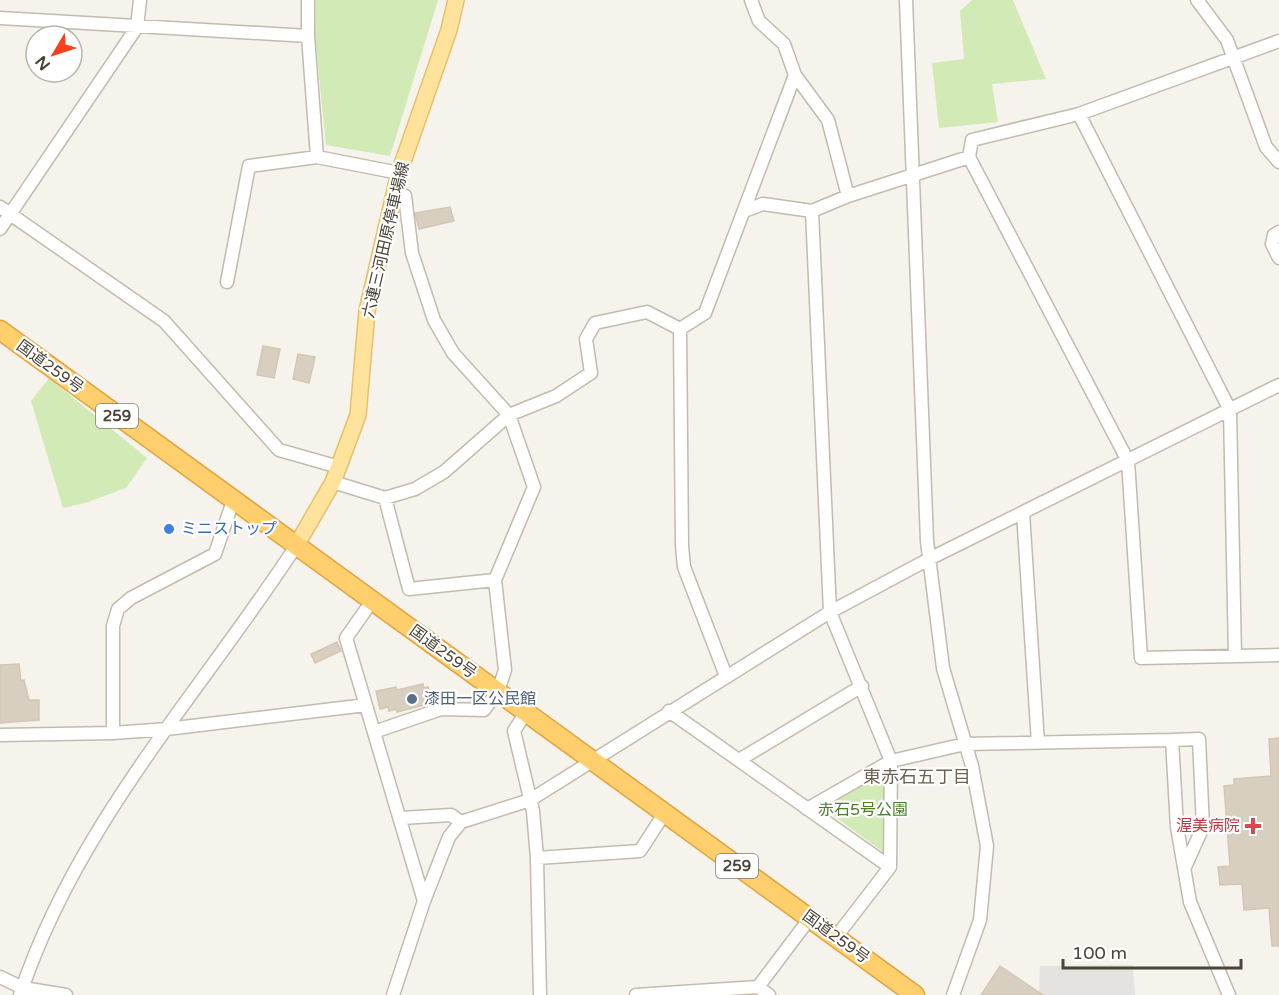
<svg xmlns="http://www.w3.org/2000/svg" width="1279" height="995" viewBox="0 0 1279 995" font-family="'Varela Round','Noto Sans JP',sans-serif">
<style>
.green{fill:#d2eab5}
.parking{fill:#e5e3e0}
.building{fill:#d8cfc1;stroke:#d3c7b4;stroke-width:1.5}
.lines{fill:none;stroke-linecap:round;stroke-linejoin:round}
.minor-casing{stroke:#c2bbae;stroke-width:15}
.major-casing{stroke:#e6c16a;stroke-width:18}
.highway-casing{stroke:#e0a43c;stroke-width:21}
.minor{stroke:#fff;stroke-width:12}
.major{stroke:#ffe39c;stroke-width:15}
.highway{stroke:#ffcf6e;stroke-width:18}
.shop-dot{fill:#3f7fe0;stroke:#fff;stroke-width:2}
.service-dot{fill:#5c6f8a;stroke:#fff;stroke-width:2}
.health-dot{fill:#e0444e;stroke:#fff;stroke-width:2}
.labels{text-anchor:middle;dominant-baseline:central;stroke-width:4.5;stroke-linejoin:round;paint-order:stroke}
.shield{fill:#fff;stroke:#817c74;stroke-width:1.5}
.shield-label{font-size:15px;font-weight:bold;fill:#4b4439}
.street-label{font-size:16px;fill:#4b4439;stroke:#fff}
.shop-label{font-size:16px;fill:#366cbe;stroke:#fff;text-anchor:start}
.service-label{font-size:16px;fill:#4e5e75;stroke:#fff;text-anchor:start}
.park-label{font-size:16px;fill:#4a7f2a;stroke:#fff}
.health-label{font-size:16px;fill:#be3a42;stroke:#fff;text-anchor:end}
.neighbourhood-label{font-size:18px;fill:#6e6250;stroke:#fff}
</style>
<rect width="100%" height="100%" fill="#f6f3ec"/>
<path class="green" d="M316,0H438L390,156L326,145L315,36Z
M972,0H1013L1046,79L992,84L998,122L939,128L932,63L964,59L960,11Z
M49,378L147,458L126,488L85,503L63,508L31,401Z
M886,767V854L823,808Z"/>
<path class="parking" d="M1133,965L1135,995H1039L1040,966Z"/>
<path class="building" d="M450,207L454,221L419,229L415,213Z
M263,346L280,349L274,378L257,375Z
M298,354L315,357L309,383L293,379Z
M337,642L341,651L315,663L311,654Z
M19,664L21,681L24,680L29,700H39V720L0,723V665Z
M423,684L424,688L428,687L432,703L397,712L396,709L389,711L388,707L380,709L376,691L396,687L397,690Z
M1279,738V946H1272L1269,908L1244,910L1242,884L1220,885L1218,867L1230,866L1224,786L1234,785V779L1271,776L1269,739Z
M1000,966L1043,995H981Z"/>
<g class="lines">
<defs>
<path id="minor" d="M308,0V36L317,157L399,173
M751,0L759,21L784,44L795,75L828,120L848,196
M906,0L927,541L943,668L972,766L987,846L980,920L953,995
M1197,0L1227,40L1266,147L1279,162
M0,18L308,36
M1279,41L1079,114L972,140L969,157L1128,461L1141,658L1279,655
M1079,114L1230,410L1235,656
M0,207L164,321L279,450L339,467
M744,211L763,204L812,211L848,196L969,157
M812,211L830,612L891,761L890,867L836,937
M0,229L137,27L140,0
M1279,232L1274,235L1272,244L1279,258
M227,282L249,166L317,157
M680,329L682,546L684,567L726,676
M680,329L705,313L795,75
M333,482L385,498L415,489L444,472L509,415L556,396L591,373L586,339L595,323L647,312L680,329
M385,498L409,589L495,580
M1023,513L1038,743
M372,601L346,638L424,901
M669,711L890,867
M526,712L514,731L533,811L537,858L540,995
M374,732L441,709L484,710L498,691L505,670L495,580L534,487L509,415L453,353L434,320L412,253L405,196L394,194
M113,733V626L118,609L131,598L215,554L233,501
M0,735L113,733L167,729L366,705
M739,760L862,686
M807,809L891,761L965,744L1172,740
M401,818L451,815L461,822
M537,858L640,851L664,814
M1185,867L1203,827L1199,739L1172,740L1177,827L1190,902L1229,995
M0,977L23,988L66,995
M758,987L810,918
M20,995C76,825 200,693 296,546
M393,995L424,901L449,837L461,822L530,800L830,612L929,559L1279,385
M636,995L758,987L769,995"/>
<path id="major" d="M296,546L333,482L358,415L367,311L399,173L449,30L456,0"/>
<path id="highway" d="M0,330L915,995"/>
</defs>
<use href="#minor" class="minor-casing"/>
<use href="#major" class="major-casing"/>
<use href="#highway" class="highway-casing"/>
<use href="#minor" class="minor"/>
<use href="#major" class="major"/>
<use href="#highway" class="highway"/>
</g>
<circle class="shop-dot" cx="169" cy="529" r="6"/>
<circle class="service-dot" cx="412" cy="699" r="6"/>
<path class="health-dot" d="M1250 817h6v6h6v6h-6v6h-6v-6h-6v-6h6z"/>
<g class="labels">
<g class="shield">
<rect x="96" y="404" width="42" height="24" rx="4.5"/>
<rect x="716" y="854" width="42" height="24" rx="4.5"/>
</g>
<g class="shield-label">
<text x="117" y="416">259</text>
<text x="737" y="866">259</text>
</g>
<g class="street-label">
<text transform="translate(386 240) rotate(-77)">六連三河田原停車場線</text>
<text transform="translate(50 367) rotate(36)">国道259号</text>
<text transform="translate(443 652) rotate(36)">国道259号</text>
<text transform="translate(836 937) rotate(36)">国道259号</text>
</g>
<g class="shop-label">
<text x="181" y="529">ミニストップ</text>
</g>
<g class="service-label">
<text x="424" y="699">漆田一区公民館</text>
</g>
<g class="park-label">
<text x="863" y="810">赤石5号公園</text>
</g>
<g class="health-label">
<text x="1240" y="826">渥美病院</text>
</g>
<g class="neighbourhood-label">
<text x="917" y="777">東赤石五丁目</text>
</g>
</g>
<g transform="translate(54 54) rotate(231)"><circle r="28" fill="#ffffff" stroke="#b7b4b0" stroke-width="1.5"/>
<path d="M0-4.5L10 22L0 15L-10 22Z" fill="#fc3f1d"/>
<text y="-9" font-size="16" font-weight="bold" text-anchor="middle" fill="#4b4439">N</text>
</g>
<path d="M1063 959v9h178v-9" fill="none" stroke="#4b4439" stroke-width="3"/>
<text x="1072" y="959" font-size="18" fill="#4b4439" stroke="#ffffff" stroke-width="4.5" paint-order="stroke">100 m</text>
</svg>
